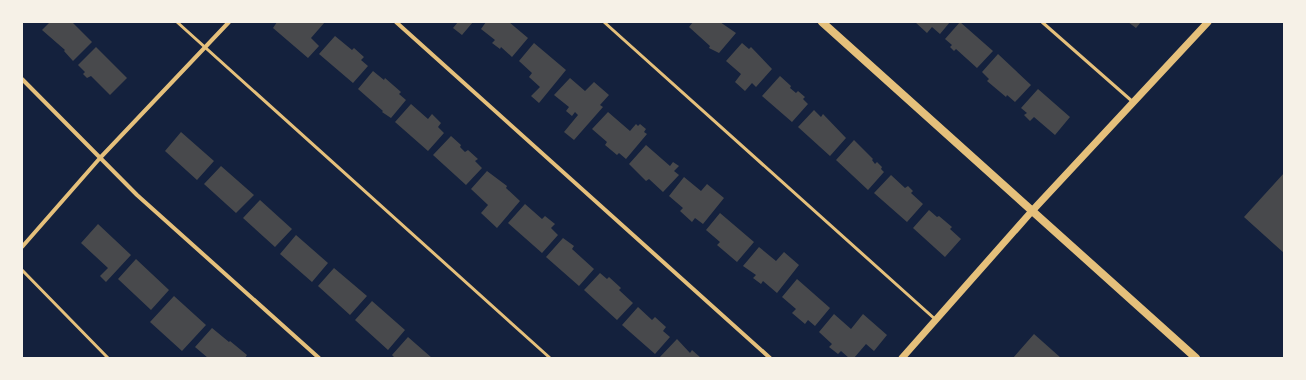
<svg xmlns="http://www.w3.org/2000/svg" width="1306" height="380" viewBox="0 0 1306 380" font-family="'Varela Round',sans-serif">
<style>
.building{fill:#48494c}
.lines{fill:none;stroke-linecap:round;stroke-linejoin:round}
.service{stroke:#e5c07b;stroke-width:3}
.minor{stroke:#e5c07b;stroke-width:4}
.tertiary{stroke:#e5c07b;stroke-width:7}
.secondary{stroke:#e5c07b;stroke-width:8}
</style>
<rect width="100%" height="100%" fill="#14213d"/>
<path class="building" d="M50,22H72L92,42L73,61L64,51L65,50L42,30Z
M277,22H325L311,38L319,46L308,58L273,28Z
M458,22H473L462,35L453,28Z
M486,22H509L528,38L512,57L501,47L500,49L492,43L495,40L481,29Z
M693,22H720L736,33L719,53L709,48L710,46L689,27Z
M915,22H950L940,34L932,27L927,33Z
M960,22L993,51L977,68L956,49L954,51L950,47L952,45L945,39Z
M1128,22H1141L1136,28Z
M335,36L352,50L354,48L364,57L361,60L368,66L353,83L319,54Z
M534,43L566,70L539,103L531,96L540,87L529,77L532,73L519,61Z
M742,43L749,49L751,47L772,69L756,87L752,83L745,91L735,82L741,74L726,61Z
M96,47L127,78L110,95L91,76L87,78L83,74L85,72L78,65Z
M998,54L1031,85L1015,102L1007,95L1006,97L987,81L989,79L982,72Z
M373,71L384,80L385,78L401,92L399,94L406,100L391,118L382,112L383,111L358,89Z
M780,76L791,86L790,88L796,93L798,91L805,97L803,99L808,104L792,122L762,96Z
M570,78L585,91L594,82L609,95L600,105L603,107L574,140L564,132L578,115L575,112L572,116L566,111L569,107L554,95Z
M1038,89L1070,117L1055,135L1034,117L1030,121L1024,115L1027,113L1021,108Z
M411,104L428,119L432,114L441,123L438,127L444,133L428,151L395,122Z
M814,110L821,117L823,114L846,138L830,156L798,127Z
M608,112L630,131L636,124L638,126L640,124L646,129L644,132L647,134L626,159L619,153L617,155L605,145L607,142L592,129Z
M181,132L214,161L197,180L165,151Z
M451,136L461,145L460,147L465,152L468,150L478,159L475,161L482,168L466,185L433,155Z
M854,140L873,159L872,160L875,164L877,162L882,167L881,169L884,172L868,190L836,160Z
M646,145L670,166L673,162L679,166L674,171L679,175L663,192L649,179L646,181L629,164Z
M221,166L254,195L236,213L204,184Z
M487,171L507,186L506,188L520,201L497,228L481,213L488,205L471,189Z
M1284,173V253L1244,217Z
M891,175L905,188L908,186L913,191L911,193L923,204L907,222L874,193Z
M684,177L701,191L707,184L724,198L703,224L695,218L692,222L680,211L683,208L669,196Z
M260,200L292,229L275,247L243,218Z
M525,204L542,219L545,216L555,224L551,228L558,235L542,253L508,223Z
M929,210L937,217L939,216L952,227L950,229L961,239L945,257L913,228Z
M720,213L754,242L737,262L717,245L720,242L706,230Z
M98,224L131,255L106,282L100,276L108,268L81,243Z
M296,235L328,263L312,282L280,254Z
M563,238L574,246L572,249L594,269L579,286L546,257Z
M759,247L776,261L784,252L799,265L777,293L763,281L761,284L753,278L756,275L743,266Z
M136,259L169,290L151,310L118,279Z
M334,268L367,296L350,315L318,286Z
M600,273L607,279L609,277L621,288L619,290L633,303L617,320L584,290Z
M797,279L830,308L815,326L808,320L805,324L792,313L796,309L782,297Z
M174,296L206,325L182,351L150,322Z
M372,301L405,330L388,350L355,320Z
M638,307L652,320L655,317L666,327L663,331L670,337L655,354L622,325Z
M834,314L851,329L863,314L887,335L874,351L866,344L854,358H849L841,351L838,354L829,347L832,344L819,332Z
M212,328L229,342L230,341L247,355L245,358H208L195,347Z
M1034,334L1061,358H1013Z
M408,337L432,358H395L392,355Z
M677,339L690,353L692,350L701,358H659Z"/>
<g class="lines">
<path class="service" d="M177,22L550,358
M604,22L936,320
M1042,22L1133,102
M22,270L108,358"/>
<path class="minor" d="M396,22L770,358
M22,79L137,195L319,358
M22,247L100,158L229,22"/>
<path class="tertiary" d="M902,358L1032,211L1208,22"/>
<path class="secondary" d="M822,22L1196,358"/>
</g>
<rect width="1306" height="380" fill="none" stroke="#f6f1e7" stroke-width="46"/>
</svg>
